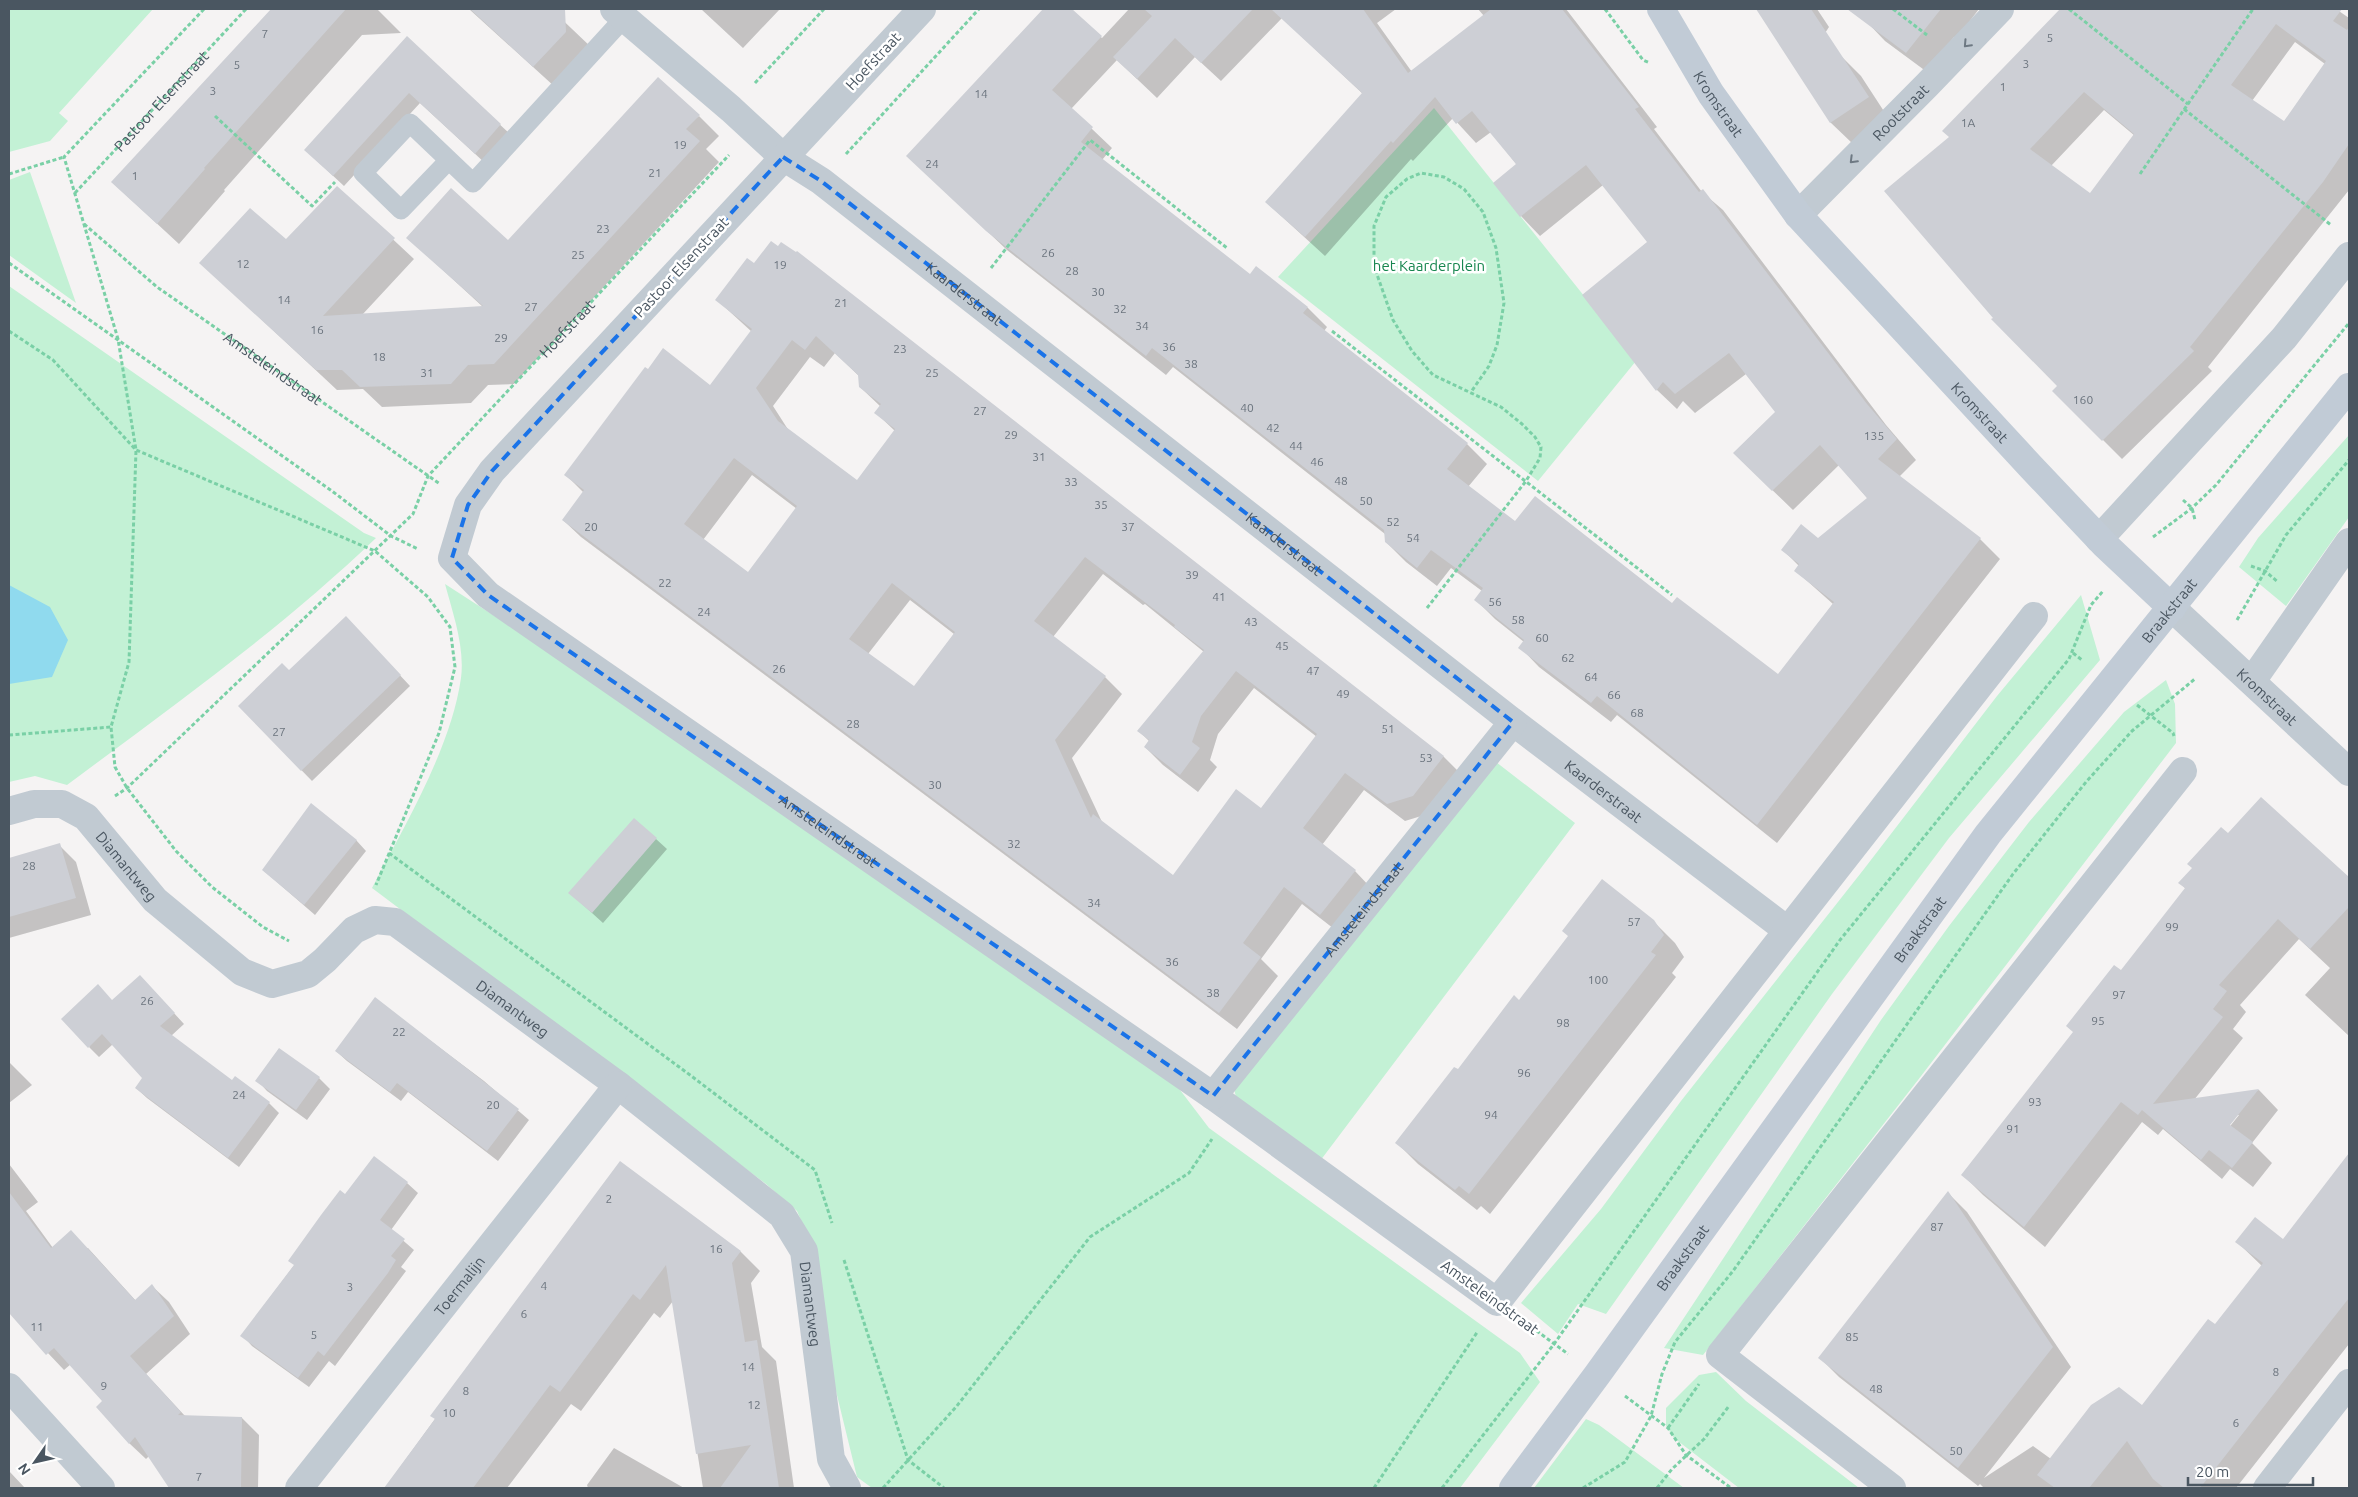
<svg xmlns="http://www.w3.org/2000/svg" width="2358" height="1497" viewBox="0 0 2358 1497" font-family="Ubuntu,sans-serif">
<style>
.green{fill:#c3f1d5}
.water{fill:#90daee}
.shadow{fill:#0003;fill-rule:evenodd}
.building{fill:#cdcfd5;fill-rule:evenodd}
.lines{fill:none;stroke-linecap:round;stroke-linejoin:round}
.path{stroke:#7ad0a6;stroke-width:3;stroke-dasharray:4 2.5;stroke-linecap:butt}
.lane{stroke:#c1cad2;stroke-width:19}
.street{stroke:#c1cad2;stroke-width:28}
.secondary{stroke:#c1cbd6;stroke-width:28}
.oneway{stroke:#6e7983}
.marked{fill:none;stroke:#1a73e8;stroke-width:4;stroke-dasharray:10 6;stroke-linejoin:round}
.labels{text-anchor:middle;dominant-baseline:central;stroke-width:5;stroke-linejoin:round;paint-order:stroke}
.number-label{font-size:12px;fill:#6b747e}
.street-label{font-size:15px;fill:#4a5661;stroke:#fff}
.park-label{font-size:15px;fill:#17864f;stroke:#fff}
</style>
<rect width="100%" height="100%" fill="#f5f3f3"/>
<path class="green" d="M9,9H153L59,113L68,121L50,141L9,152Z
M1434,108L1636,361L1538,481L1278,277Z
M30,172L76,303L9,255V180Z
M9,286L364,533L376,538C280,630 173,706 67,785L35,776L9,782Z
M2349,435V517L2286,606L2239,567L2258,538Z
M445,584L583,673L1177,1086L1209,1128L1520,1353L1540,1382L1460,1488H872L857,1477L834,1383L812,1246L797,1211L766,1184L372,888C405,825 451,748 461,678C465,647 453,614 445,584Z
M2081,595L2100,660L1949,838L1832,994L1606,1314L1578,1304L1558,1334L1521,1303L1601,1209L1681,1101L1864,869L1997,696Z
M2166,680L2175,704L2176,743L1918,1080L1703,1355L1664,1348L1881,1020L1949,926L2029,822L2124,712Z
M1496,762L1575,823L1317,1165L1240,1113L1234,1089Z
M1716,1372L1746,1401L1859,1488H1739L1674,1438L1666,1426V1408L1699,1375Z
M1586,1419L1599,1425L1684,1488H1534Z"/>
<path class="water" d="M9,585L50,607L68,640L52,677L9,684Z"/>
<path class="shadow" d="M273,9H377L401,33L362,35L224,190L225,191L179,244L112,182Z
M469,9H551L592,48L555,87Z
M701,9H780L743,48Z
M1044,9H1070L1102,38L1129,9H1396L1377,23L1412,72L1484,16L1478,9H1566L1657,127L1654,129L1702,192L1723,210L1886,425L1916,460L1899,477L1980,539L2000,559L1777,843L1617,715L1611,722L1539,667L1520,647L1524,642L1495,619L1476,600L1482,591L1451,568L1437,586L1406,562L1386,542L1385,534L1173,367L1166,375L1007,250L908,156ZM1282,18L1363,94L1266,202L1325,256L1411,159L1413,161L1453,118L1476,143L1491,132L1517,165L1521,216L1540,236L1603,185L1648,242L1584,295L1657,390L1677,409L1683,401L1695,413L1746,374L1776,412L1734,453L1793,510L1839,465L1868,499L1818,539L1783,550L1799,566L1796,571L1833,604L1778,676L1672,605L1515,523L1468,487L1487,464L1467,444L1324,331L1327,327L1308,308L1256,268L1250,276L1102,160L1112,148L1071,109L1117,60L1157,98L1195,57L1221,81Z
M1757,9H1817L1829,27L1802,68L1783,49Z
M1875,9H1979L1956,39L1954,37L1927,72L1885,41L1866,21Z
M2104,9H2336L2349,18V190L2208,367L2212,371L2122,459L2054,391L2059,386L1994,318L1886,192L2083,39ZM2295,42L2325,64L2285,123L2252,101ZM2104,110L2135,136L2091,195L2051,166Z
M407,38L511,135L486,164L420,103L344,186L316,160Z
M1840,55L1861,76L1889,119L1852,143L1830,122Z
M699,116L719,136L706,149L719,162L514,384L488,385L471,403L382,407L363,389L337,390L201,263L287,241L338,188L414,259L362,315L483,307L408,238L508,242Z
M778,248L796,254L797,252L1444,757L1461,774L1431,813L1405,821L1364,790L1322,845L1355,871L1372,889L1338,932L1302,904L1261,959L1278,976L1237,1029L581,537L563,520L584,493L566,475L710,386L752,332L717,300L754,265ZM835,353L859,376L860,387L881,407L876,413L895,431L857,482L789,431L773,406L810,357L824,367ZM752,475L797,509L748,574L703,540ZM1103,574L1143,605L1145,604L1204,652L1139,731L1150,742L1145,747L1163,765L1198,792L1217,767L1210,760L1218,734L1254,688L1317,737L1261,809L1173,876L1102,822L1072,758L1122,694L1105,677L1053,637ZM910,600L954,634L914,688L868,654Z
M356,628L410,686L312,781L239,706Z
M2262,799L2349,879V1036L2305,995L2330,968L2299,939L2240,1005L2246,1012L2233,1029L2243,1038L2194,1100L2259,1090L2278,1110L2252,1143L2272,1163L2253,1187L2230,1169L2222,1179L2163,1129L2158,1135L2142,1122L2045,1247L1983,1195L1963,1175L2186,889L2180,883ZM2236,1115H2239L2227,1130L2225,1129Z
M634,819L667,849L603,923L570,893Z
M356,840L366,851L315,915L263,870Z
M59,845L76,862L91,915L9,938V859Z
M1653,921L1675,943L1684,957L1672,973L1676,977L1490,1214L1481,1206L1477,1210L1418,1164L1397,1143L1520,1001Z
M150,987L184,1024L171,1036L232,1082L269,1103L279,1113L239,1167L147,1098L136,1088L144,1078L113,1044L99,1057L89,1047L113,1001Z
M375,999L484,1081L529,1120L498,1161L408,1092L401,1101L347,1061L336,1051Z
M279,1049L319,1078L330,1089L307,1120L267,1091L257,1080Z
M9,1062L32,1085L9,1103Z
M2349,1156V1344L2236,1488H1984L1980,1484L1978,1486L1839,1377L1820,1358L1948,1193L1967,1212L2071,1367L1984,1478L2033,1446L2051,1459L2142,1406L2215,1326L2262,1266L2237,1242L2283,1241Z
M620,1163L741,1252L760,1271L751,1283L762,1347L776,1361L794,1488H703L673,1301L660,1318L654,1313L581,1411L571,1404L507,1488H385Z
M9,1164L38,1202L26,1211L53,1248H88L136,1301L152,1286L169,1302L190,1334L146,1374L185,1416L242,1418L259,1435L258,1488H171L149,1456L146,1459L129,1443L104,1401L71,1364L64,1370L12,1315L14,1313L9,1306Z
M407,1183L418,1193L391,1230L414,1250L401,1267L406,1271L335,1366L329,1361L309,1387L252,1346L242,1335L346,1196Z
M614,1448L684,1488H588L587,1485Z
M9,1471L25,1488H9Z"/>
<path class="building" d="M271,9H346L204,168L205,169L157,224L111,182Z
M470,9H565L566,32L533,67Z
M1043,9H1072L1102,36L1052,90L1093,127L1081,142L1250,274L1256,266L1308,307L1303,313L1468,443L1447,469L1515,521L1535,496L1672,603L1677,597L1778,674L1834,602L1794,571L1799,564L1781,550L1801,524L1818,538L1867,498L1820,445L1772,491L1733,453L1775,412L1729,353L1675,394L1663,382L1656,391L1582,295L1647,242L1586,165L1520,217L1493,183L1516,164L1472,111L1456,124L1435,97L1393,143L1391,141L1305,237L1265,202L1362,93L1271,9H1363L1408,73L1491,9H1562L1639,107L1635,109L1699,192L1703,189L1867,404L1897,439L1878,459L1981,538L1757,825L1597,696L1591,703L1518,648L1524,640L1474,600L1483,588L1431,550L1417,568L1385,542L1384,530L1152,348L1146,356L1048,280L986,231L906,156Z
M1144,9H1253L1201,63L1175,38L1137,79L1113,57L1152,16Z
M1756,9H1811L1869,97L1830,123Z
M1847,9H1941L1906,53Z
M2060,9H2342L2333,21L2347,30L2349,27V144L2323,182L2190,347L2194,351L2102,441L2052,391L2057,386L1991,319L1993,318L1884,191L1949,137L1942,131ZM2276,24L2326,61L2284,121L2231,85ZM2084,92L2134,134L2090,193L2030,149Z
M407,36L501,124L475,154L409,93L333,176L304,150Z
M658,77L700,115L686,129L700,141L494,364L468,365L451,384L360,387L342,370H316L199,263L250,208L286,239L337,186L395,238L323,316L483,306L406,238L451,188L508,240Z
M771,241L778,246L781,242L796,252L797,251L1444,756L1413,796L1387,804L1345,773L1303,828L1356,870L1320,915L1284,887L1243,943L1261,957L1219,1013L562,520L584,490L564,475L645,367L648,369L663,348L710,385L752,329L715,300L747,258L754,263ZM816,336L858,375L859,387L881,404L874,413L895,429L857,480L778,421L756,388L792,340L805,350ZM734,458L797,506L748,572L684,524ZM1085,557L1175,625L1174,627L1204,650L1137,731L1149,740L1144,747L1180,775L1200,748L1192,742L1201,716L1236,671L1317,734L1261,808L1236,789L1173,875L1093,814L1091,818L1055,740L1106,676L1034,621ZM892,583L955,632L914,686L849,639Z
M346,616L401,675L301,771L238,706L282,663L289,670Z
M2261,797L2349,877V907L2310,949L2278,919L2219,985L2227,991L2213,1009L2223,1017L2153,1104L2259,1089L2230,1125L2253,1142L2232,1168L2209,1150L2201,1160L2142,1110L2138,1115L2121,1102L2024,1227L1961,1175L2073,1032L2066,1026L2114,965L2121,970L2185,888L2178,883L2192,868L2187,864L2221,827L2228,833Z
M311,803L357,840L304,905L262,870Z
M634,818L657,838L592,913L568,893Z
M60,843L76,898L9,917V858Z
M1602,879L1654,920L1664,935L1651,952L1656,955L1469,1194L1459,1186L1455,1190L1395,1143L1454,1067L1458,1069L1514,995L1519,1000L1568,936L1562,931Z
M140,975L175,1013L160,1026L232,1080L235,1076L270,1102L228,1158L135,1088L142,1078L102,1034L88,1048L61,1019L98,984L112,1000Z
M375,997L519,1109L487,1151L397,1083L390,1092L335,1051Z
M279,1048L320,1077L296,1110L255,1081Z
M2349,1153V1298L2200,1488H2164L2153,1479L2127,1441L2089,1488H2055L2037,1475L2091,1405L2119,1387L2142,1405L2208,1319L2215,1324L2263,1263L2235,1242L2255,1217L2283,1239Z
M374,1156L408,1182L380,1220L405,1239L391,1256L396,1260L388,1273L324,1356L318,1351L298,1378L240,1336L294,1265L288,1261L321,1215L340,1190L345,1194Z
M620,1161L741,1251L732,1263L745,1342L757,1340L779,1488H720L751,1445L696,1454L666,1265L640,1300L633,1294L560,1392L550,1385L473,1488H384L435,1419L430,1416Z
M1948,1191L2053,1347L1958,1468L1818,1358Z
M9,1192L51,1248L71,1230L135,1300L152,1284L174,1316L130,1356L181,1412L178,1415L242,1417L241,1488H169L135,1437L129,1444L96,1407L102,1401L54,1348L46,1355L9,1313Z"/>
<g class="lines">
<g class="path">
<path d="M204,9L64,157L118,339L136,450L129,662L111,727L115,767L127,788L176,851L212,887L263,927L289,941"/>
<path d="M1605,9L1643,60L1650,63"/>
<path d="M1893,9L1927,35"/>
<path d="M2069,9L2188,104"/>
<path d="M755,83L824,9"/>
<path d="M2184,109L2331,225"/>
<path d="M215,116L312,206L335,182"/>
<path d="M846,154L979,9"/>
<path d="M9,174L64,157"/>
<path d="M2140,174L2253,9"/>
<path id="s1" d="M75,193L246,9"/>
<path id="s2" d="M84,224L157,287L440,484"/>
<path d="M9,263L332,491L391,536L418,549"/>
<path d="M991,268L1090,140L1227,248"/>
<path d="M9,331L53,360L136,450L375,551L428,597L450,627L455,667L439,733L376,885"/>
<path d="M1332,331L1672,595"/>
<path d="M2183,500L2192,508L2195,520"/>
<path d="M2153,537L2192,508L2216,485L2349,323"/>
<path d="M2251,566L2265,571L2278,582"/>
<path d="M1427,608L1526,481L1540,458L1541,447L1535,437L1522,424L1501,407L1433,375L1412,351L1393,320L1374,266V226L1386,197L1407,179L1421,173L1444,177L1464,189L1483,212L1496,248L1504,303L1497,345L1489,366L1471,392"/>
<path d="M2237,620L2286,535L2349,460"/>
<path d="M2073,653L2082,660"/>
<path d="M2137,705L2173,733L2174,736"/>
<path d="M9,735L111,727"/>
<path id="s3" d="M115,796L127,788L413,514L428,476L729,155"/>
<path d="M389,853L690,1075L815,1170L832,1223"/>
<path d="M844,1260L908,1460L944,1488"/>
<path d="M1526,1323L1568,1354"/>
<path d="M1625,1396L1668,1428L1686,1455L1731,1488"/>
<path d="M1668,1428L1699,1384"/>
<path d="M883,1488L956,1407L1090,1237L1189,1173L1212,1139"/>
<path d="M1374,1488L1478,1331"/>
<path d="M1442,1488L1554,1344L1840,940L2069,659L2091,605L2103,591"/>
<path d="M1583,1488L1625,1462L1651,1416L1662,1374L1675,1342L1733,1271L2013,874L2086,782L2132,731L2196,678"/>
<path d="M1657,1488L1672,1469L1704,1439L1729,1406"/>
</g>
<path class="lane" d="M449,160L401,210L363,173L410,123L473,183L624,18"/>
<g class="street">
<path id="s4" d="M614,9L731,109L783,157L821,181L1513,722L1787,930"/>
<path id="s5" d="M922,9L492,471L468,505L452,558L488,595L1213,1096L1497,1302L2034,616"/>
<path id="s6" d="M1798,215L1927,85L2000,9"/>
<path d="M2099,539L2284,338L2349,256"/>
<path id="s7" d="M2172,608L2349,772"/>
<path d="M2252,681L2349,542"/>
<path id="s8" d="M9,811L34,804H62L86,817L155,900L242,972L272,984L308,974L325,960L354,930L375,920L395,922L618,1085L782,1215L804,1251L831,1459L847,1488"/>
<path id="s9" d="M1213,1096L1513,722"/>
<path d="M9,1387L101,1488"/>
<path id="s10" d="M299,1488L618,1085"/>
<path d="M1892,1488L1720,1355L2183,771"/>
<path d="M2267,1488L2349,1383"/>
</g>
<g class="secondary">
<path id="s11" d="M1661,9L1711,94L1798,215L2032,468L2105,545L2172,608"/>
<path id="s12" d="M1513,1488L1597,1375L1988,834L2349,387"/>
</g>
</g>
<defs><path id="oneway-chevron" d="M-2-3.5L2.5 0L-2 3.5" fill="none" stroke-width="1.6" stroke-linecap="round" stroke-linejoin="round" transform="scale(1.25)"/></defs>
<g class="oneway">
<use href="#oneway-chevron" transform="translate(1967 44) rotate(133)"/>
<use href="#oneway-chevron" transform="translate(1853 160) rotate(135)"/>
</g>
<path class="marked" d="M783,157L821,181L1513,722L1213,1096L488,595L452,558L468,505L492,471Z"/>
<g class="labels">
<g class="number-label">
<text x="265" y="33">7</text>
<text x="2050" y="37">5</text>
<text x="2026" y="63">3</text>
<text x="237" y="64">5</text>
<text x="2003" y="86">1</text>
<text x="213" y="90">3</text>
<text x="981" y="93">14</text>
<text x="1968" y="122">1A</text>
<text x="680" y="144">19</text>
<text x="932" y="163">24</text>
<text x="655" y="172">21</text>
<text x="135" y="175">1</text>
<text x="603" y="228">23</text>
<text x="1048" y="252">26</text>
<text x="578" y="254">25</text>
<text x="243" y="263">12</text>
<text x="780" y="264">19</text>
<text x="1072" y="270">28</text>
<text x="1098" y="291">30</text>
<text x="284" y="299">14</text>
<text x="841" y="302">21</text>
<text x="531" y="306">27</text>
<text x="1120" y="308">32</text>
<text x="1142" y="325">34</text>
<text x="317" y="329">16</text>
<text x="501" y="337">29</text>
<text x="1169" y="346">36</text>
<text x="900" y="348">23</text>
<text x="379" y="356">18</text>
<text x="1191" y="363">38</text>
<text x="427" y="372">31</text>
<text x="932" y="372">25</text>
<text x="2083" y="399">160</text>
<text x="1247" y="407">40</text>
<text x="980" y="410">27</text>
<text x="1273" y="427">42</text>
<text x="1011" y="434">29</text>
<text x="1874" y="435">135</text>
<text x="1296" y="445">44</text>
<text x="1039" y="456">31</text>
<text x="1317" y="461">46</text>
<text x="1341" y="480">48</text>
<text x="1071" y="481">33</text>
<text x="1366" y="500">50</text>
<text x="1101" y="504">35</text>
<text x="1393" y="521">52</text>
<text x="591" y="526">20</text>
<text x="1128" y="526">37</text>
<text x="1413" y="537">54</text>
<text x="1192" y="574">39</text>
<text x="665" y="582">22</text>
<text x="1219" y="596">41</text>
<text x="1495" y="601">56</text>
<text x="704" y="611">24</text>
<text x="1518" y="619">58</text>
<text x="1251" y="621">43</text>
<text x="1542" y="637">60</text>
<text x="1282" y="645">45</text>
<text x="1568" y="657">62</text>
<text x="779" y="668">26</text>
<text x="1313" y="670">47</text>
<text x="1591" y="676">64</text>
<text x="1343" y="693">49</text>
<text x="1614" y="694">66</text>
<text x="1637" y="712">68</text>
<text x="853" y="723">28</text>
<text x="1388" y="728">51</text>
<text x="279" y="731">27</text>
<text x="1426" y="757">53</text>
<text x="935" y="784">30</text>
<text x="1014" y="843">32</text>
<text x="29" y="865">28</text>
<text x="1094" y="902">34</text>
<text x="1634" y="921">57</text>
<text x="2172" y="926">99</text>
<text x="1172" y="961">36</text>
<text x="1598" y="979">100</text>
<text x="1213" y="992">38</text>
<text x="2119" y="994">97</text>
<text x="147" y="1000">26</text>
<text x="2098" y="1020">95</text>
<text x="1563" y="1022">98</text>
<text x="399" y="1031">22</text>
<text x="1524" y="1072">96</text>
<text x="239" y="1094">24</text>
<text x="2035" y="1101">93</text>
<text x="493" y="1104">20</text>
<text x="1491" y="1114">94</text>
<text x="2013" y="1128">91</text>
<text x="609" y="1198">2</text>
<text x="1937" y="1226">87</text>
<text x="716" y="1248">16</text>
<text x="544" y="1285">4</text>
<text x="350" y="1286">3</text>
<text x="524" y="1313">6</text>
<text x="37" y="1326">11</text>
<text x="314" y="1334">5</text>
<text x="1852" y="1336">85</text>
<text x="748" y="1366">14</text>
<text x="2276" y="1371">8</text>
<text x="104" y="1385">9</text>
<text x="1876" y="1388">48</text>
<text x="466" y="1390">8</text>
<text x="754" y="1404">12</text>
<text x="449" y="1412">10</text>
<text x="2236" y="1422">6</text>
<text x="1956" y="1450">50</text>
<text x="199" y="1476">7</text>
</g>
<g class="street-label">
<text transform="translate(873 61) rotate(-47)">Hoefstraat</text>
<text stroke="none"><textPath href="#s1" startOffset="126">Pastoor Elsenstraat</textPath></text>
<text stroke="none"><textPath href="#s11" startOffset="111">Kromstraat</textPath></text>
<text stroke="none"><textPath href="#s6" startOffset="145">Rootstraat</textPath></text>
<text transform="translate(681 267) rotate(-47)">Pastoor Elsenstraat</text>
<text stroke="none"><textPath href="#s4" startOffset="452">Kaarderstraat</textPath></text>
<text stroke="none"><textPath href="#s3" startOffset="654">Hoefstraat</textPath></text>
<text stroke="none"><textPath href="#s2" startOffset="238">Amsteleindstraat</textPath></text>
<text stroke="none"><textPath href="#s11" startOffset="516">Kromstraat</textPath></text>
<text stroke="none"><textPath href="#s4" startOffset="858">Kaarderstraat</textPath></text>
<text stroke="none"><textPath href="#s12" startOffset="1096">Braakstraat</textPath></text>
<text stroke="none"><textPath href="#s7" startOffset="130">Kromstraat</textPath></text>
<text stroke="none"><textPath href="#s4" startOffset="1262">Kaarderstraat</textPath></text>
<text stroke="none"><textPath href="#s5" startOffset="1194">Amsteleindstraat</textPath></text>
<text stroke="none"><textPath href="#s8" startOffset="145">Diamantweg</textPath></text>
<text stroke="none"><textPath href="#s9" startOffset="240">Amsteleindstraat</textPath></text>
<text stroke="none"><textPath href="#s12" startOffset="691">Braakstraat</textPath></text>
<text stroke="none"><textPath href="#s8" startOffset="625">Diamantweg</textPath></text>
<text stroke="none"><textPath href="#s12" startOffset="286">Braakstraat</textPath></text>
<text stroke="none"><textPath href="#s10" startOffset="258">Toermalijn</textPath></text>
<text transform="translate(1490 1297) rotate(36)">Amsteleindstraat</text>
<text stroke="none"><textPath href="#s8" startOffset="1060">Diamantweg</textPath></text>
</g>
<g class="park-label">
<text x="1429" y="265">het Kaarderplein</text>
</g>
</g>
<rect width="2358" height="1497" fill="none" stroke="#4a5661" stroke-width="20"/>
<g transform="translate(35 1462) rotate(236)" stroke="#ffffff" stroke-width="4" paint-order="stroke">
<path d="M0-4L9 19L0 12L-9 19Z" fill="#4a5661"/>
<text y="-8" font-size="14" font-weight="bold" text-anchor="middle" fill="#4a5661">N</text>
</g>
<path d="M2188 1477v8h125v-8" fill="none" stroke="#4a5661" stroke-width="2.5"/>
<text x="2196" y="1477" font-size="15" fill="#4a5661" stroke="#ffffff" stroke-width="4" paint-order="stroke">20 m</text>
</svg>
